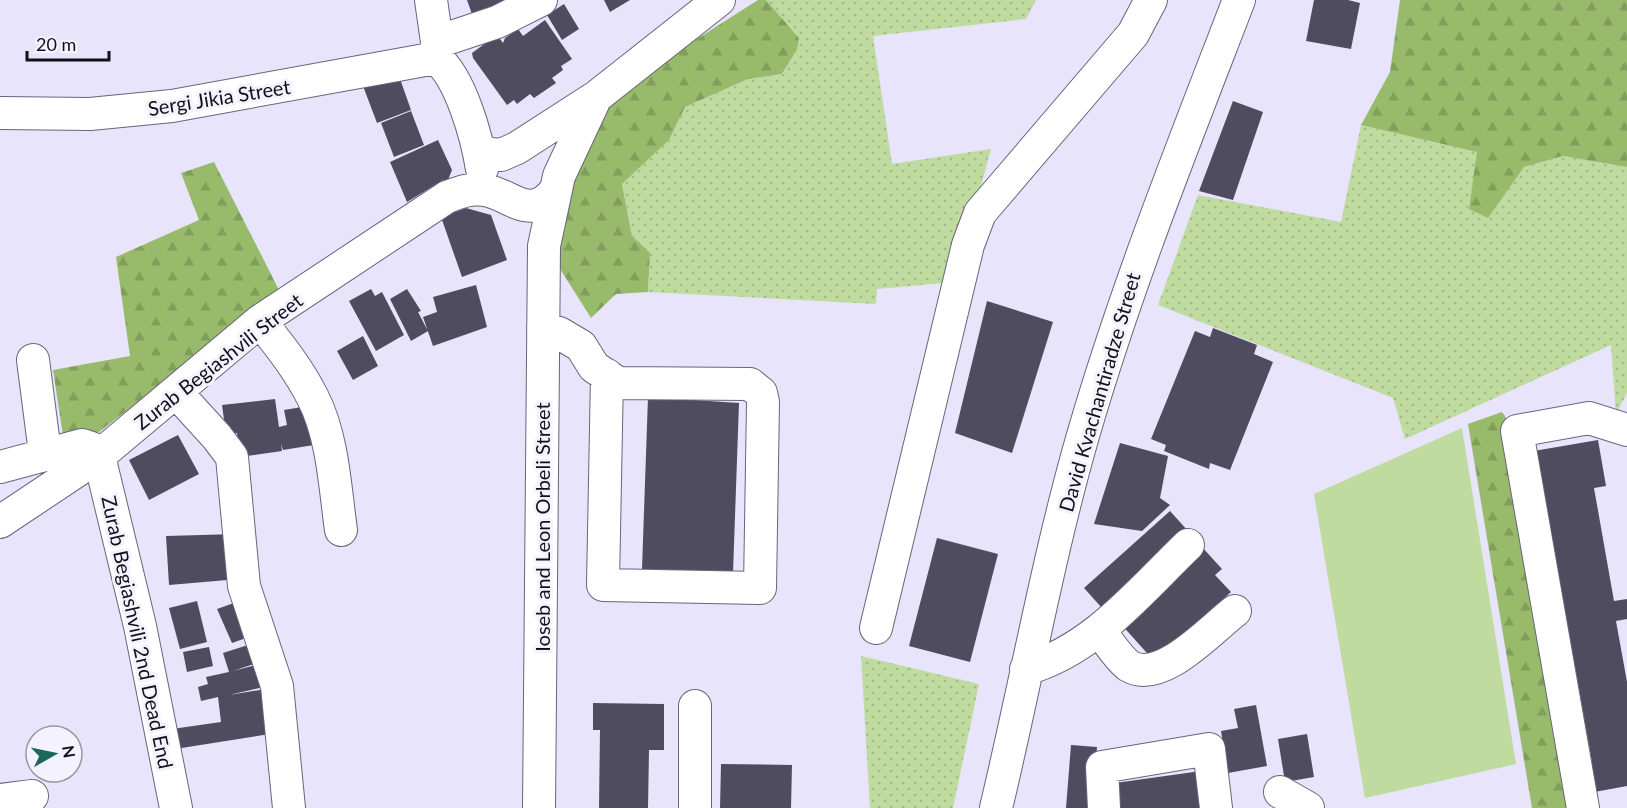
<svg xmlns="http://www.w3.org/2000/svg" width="1627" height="808" viewBox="0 0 1627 808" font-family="Lato,sans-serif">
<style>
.grass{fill:url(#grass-dots)}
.forest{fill:url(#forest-firs)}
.garden{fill:#bfdb9f}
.building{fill:#4f4c60}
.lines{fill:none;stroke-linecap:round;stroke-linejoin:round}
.minor-casing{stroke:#68657a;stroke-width:34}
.minor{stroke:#fff;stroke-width:32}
.labels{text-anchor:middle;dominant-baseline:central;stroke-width:6;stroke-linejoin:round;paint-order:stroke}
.street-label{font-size:20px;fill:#111018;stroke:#f4f3fd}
</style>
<defs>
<pattern id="grass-dots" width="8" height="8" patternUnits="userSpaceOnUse" patternTransform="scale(1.5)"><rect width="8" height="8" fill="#bfdb9f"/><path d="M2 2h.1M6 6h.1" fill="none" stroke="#a3bb88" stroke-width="1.8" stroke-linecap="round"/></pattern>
<pattern id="forest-firs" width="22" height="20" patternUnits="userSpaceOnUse" patternTransform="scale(1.5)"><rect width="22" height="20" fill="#97ba6b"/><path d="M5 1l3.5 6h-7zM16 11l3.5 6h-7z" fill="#819f5c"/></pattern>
</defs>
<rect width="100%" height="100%" fill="#e7e4fc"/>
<path class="grass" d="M766,0H1036L1026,19L873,36L892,164L991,149L955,282L877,289L876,304L648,292L650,254L632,236L622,184L669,140L685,107L748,79L783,74L799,38Z
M1361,125L1478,152L1469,209L1524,167L1563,156L1627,167V393L1616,414L1611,345L1405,439L1393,398L1158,305L1198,195L1341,222Z
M861,656L979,684L953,808H870Z"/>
<path class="forest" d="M758,0H766L799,38L797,49L782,74L748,79L685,107L669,140L622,184L632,236L650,253L648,292L616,294L591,318L550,253L565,175L601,100Z
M1400,0H1627V167L1563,156L1524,167L1488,218L1469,209L1477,152L1361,125L1390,72Z
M214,162L280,292L95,435L64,442L53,370L130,356L116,257L199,220L181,173Z
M1502,412L1513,428L1579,808H1532L1468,424Z"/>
<path class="garden" d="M1462,428L1516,764L1365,798L1314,494Z"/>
<path class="building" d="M467,0H516L473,17Z
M604,0H630L610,12Z
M1314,0H1348L1360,3L1351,49L1306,41Z
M564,4L579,29L562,40L547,15Z
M545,20L572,59L561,66L563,70L552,78L556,83L534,98L530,94L517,104L514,100L507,105L473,58L472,53L494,37L498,36L503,43L505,38L518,29L523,36Z
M399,76L411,110L377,123L363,86Z
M1233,101L1263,112L1233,200L1199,191Z
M411,111L424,145L394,157L381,123Z
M438,140L452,170L448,180L445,182L443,180L407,202L390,162Z
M466,208L491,215L507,260L462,277L441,217Z
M476,285L487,327L433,346L423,317L437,312L433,297Z
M371,289L375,296L382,292L404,335L376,351L349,301Z
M407,289L421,311L418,312L428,331L411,341L390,299Z
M987,301L1053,322L1012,453L955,433Z
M1213,328L1257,345L1254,354L1273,362L1230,470L1210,463L1209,469L1164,451L1166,445L1151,439L1195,331L1210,337Z
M363,336L378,366L353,380L337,351Z
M648,397L739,403L733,573L642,569Z
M275,399L279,427L287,425L284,410L314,405L320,444L283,450L281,444L282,451L239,457L237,433L226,434L222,405Z
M178,435L199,474L149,500L129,460Z
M1598,440L1606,486L1594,488L1614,601L1627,599V619L1616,621L1627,682V786L1589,793L1584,763L1592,762L1541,476L1533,478L1528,452Z
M1120,443L1168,456L1160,498L1170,505L1142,531L1094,524Z
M1170,511L1188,531L1102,608L1084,588Z
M236,534L239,579L169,585L166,536Z
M937,538L998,554L970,662L909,646Z
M1202,547L1222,569L1215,575L1231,592L1155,662L1120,623Z
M248,598L260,633L232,643L217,609Z
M197,601L207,642L180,649L169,608Z
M248,645L254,664L233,671L267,662L272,685L229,695L278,687L282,732L175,749L172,729L221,722L218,697L201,701L198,687L208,684L206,677L229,672L223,653Z
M209,647L213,666L187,672L183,652Z
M593,703L664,704V750H649L648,808H599L600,730H593Z
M1256,705L1267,766L1228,773L1221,731L1238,728L1234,709Z
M1307,734L1314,777L1285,782L1278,739Z
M1071,745L1097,747L1092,808H1066Z
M721,764L792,765L791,808H720Z
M1201,771L1206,808H1118L1115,783Z"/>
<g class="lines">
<defs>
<path id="minor" d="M431,0L437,42L436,58
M437,42L497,22L541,0
M436,58C461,78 477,138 482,169
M0,113L90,114L172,106L436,58
M478,149L490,154L501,155L517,148L596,97L719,0
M260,321C280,346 299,370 313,398C333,437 335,488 341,530
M543,328L559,333L581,346L594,367L618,383L750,384L761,393L763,402L760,588L603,585L607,375
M33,360L45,453
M176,392L217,437L232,457L244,586L277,686L289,808
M0,467L82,445L91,448L99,456L140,626L176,808
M0,522L99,456L260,321L447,197C460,192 470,188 484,190C512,194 529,223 555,191
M876,628L968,245L980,213L1133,34L1151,0
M1099,630C1108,641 1118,658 1129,666C1161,685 1210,630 1235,611
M1026,669C1093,650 1139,592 1188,545
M1280,792L1308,808
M0,800L32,796
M539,808L544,246L559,176L596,97
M695,808V706
M996,808C1026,683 1048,556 1084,432C1127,285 1184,143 1239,0
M1104,808L1102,767L1209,749L1216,808
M1583,808L1517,431L1589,418L1627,430"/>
</defs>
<use href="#minor" class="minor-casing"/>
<use href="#minor" class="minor"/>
</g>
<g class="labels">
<g class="street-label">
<text transform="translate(219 97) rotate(-9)">Sergi Jikia Street</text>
<text transform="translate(218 361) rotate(-38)">Zurab Begiashvili Street</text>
<text transform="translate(1099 392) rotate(-74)">David Kvachantiradze Street</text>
<text transform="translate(542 527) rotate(-90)">Ioseb and Leon Orbeli Street</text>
<text transform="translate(138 632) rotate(78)">Zurab Begiashvili 2nd Dead End</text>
</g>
</g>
<g transform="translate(54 754) rotate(81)"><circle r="28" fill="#f4f3fd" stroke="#9998a1" stroke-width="1.5"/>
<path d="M0-4.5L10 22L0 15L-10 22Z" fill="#1c665d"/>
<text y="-9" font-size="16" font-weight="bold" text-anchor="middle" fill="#111018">N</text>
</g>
<path d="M27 51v9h82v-9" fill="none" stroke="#111018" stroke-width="3"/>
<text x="36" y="51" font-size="18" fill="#111018" stroke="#f4f3fd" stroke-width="4.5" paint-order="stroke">20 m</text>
</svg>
